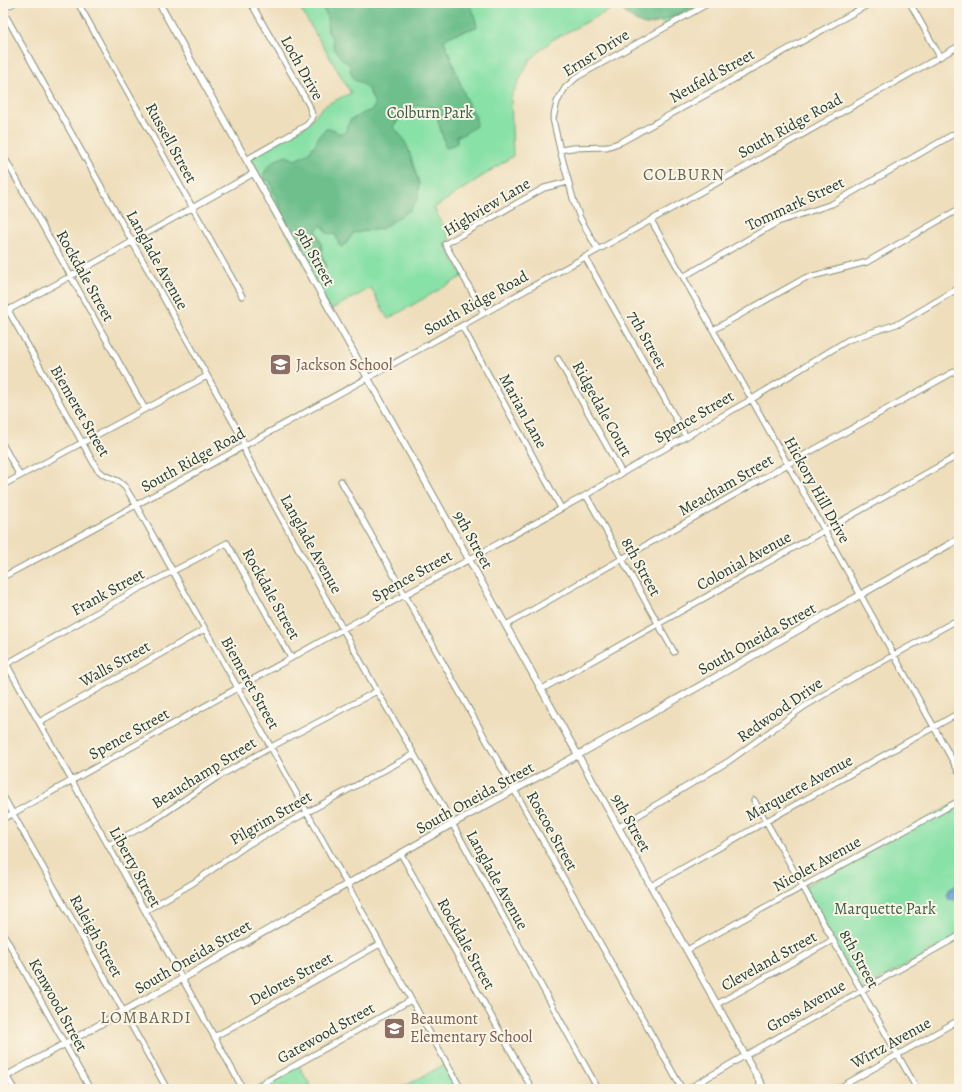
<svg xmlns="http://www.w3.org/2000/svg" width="962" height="1092" viewBox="0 0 962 1092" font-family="Alegreya,serif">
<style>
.green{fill:#88e1a7;stroke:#548f6e}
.forest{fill:#6ebf8c;stroke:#467e60}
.water{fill:#669dd4;stroke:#426d84}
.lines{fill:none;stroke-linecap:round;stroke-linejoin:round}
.minor-casing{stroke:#868e78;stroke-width:7}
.tertiary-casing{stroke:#868e78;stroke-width:8}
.minor{stroke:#fff;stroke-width:5}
.tertiary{stroke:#fff;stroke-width:6}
.labels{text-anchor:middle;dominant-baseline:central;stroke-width:4;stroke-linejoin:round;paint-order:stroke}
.street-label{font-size:16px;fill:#1f3d34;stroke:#fcf5e5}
.park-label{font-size:16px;fill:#345e4b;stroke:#fcf5e5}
.education-label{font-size:16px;fill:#785e54;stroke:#fcf5e5;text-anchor:start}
.neighbourhood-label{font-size:17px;letter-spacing:1px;fill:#665;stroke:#fcf5e5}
</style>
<rect width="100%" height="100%" fill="#fcf5e5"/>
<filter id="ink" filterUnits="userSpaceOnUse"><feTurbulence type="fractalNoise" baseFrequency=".025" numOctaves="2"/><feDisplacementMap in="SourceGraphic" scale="8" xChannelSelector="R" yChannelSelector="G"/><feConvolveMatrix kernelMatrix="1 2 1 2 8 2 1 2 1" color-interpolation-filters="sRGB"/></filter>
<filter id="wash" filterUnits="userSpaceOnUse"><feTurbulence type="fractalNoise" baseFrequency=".012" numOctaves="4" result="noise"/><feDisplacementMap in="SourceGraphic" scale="16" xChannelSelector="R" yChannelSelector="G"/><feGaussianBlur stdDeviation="0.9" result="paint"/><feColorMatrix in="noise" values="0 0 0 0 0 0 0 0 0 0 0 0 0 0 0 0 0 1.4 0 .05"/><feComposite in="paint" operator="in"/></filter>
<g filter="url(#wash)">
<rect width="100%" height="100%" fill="#eedebc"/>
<path class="green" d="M297,3H623L552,40L529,61L511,97L513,156L434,208L451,240L445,244L463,276L388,319L371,288L330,310L246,160L307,125C312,119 317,114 322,108C329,102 343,97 351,93Z
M652,3H709L665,28Z
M959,801V936L861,990L803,887Z
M447,1063L461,1089H400Z
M298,1064L312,1089H253Z"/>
<path class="forest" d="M318,3H469V4L474,13L477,27C466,31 453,33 444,40L468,104L476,117V126L464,134L457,136V143L446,148L434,107L418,105L403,114L393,127L403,138L408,148L419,183L418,199L410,210L381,229L353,233L346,244L341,247L339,245L336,235L327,233L322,225L316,230L321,243L323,258L327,265L322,273L307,245L302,244L295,240L274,193L270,181L266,180L263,175C269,163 274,160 286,156L295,160L307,154L315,145L319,136L325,129H333L338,133H345L350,120L364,113L372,110L375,105C371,94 367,83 354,80L350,70L351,66L342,59L334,49L332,38L328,32L327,16L321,5Z
M616,3H699C692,8 653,27 645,25C635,23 622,11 616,3Z"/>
<path class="water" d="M959,884V897L954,900L949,899L947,894L950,889Z"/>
</g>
<g filter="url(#ink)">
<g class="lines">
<defs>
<path id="minor" d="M78,3L242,296
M910,3L940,57
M3,9L14,3
M3,11L242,438L246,454L377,691L414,754L598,1089
M560,150L572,148L607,147L621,142L871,3
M3,155L145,409
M246,160L307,125L313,117L309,105L251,3
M651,220L713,330L959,772
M598,250L580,218L574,202L560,150L553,119L557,102L565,88L577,77L709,3
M585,257L686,437
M683,277L778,222L832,204L959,131
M3,301L97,469L104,475L118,481L125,487L136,505L461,1089
M3,313L71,276L254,173
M484,313L445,244L544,188L568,182
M462,326L561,508
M713,330L805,278L867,262L959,209
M558,359L622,473
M3,445L20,476
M341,481L682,1089
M3,485L207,376
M586,495L674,652
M3,577C221,460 437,340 653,219C755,161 857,103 959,46
M506,625L788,464L959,369
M3,658L145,911L243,1089
M3,666L131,593L227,543L291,658
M542,689L959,455
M39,722L205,629
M3,796L167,1089
M754,800L917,1089
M3,819L343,629L586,495L629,469L752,399L848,340L900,323L959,288
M619,827L729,761L805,706L842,684L959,619
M108,845L150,823L216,778L271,747L377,691
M401,854L532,1089
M651,886L959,713
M145,911L193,883L249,844L414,754
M3,933L90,1089
M687,950L959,801
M717,1004L833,940
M214,1037L380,944
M3,1070L14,1089
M253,1089L411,1000
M688,1089L746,1055L959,936
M837,1089L959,1020"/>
<path id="tertiary" d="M159,3L764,1089
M3,1078L182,979L452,824L578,755L959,539"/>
</defs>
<use href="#minor" class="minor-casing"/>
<use href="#tertiary" class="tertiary-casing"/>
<use href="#minor" class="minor"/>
<use href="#tertiary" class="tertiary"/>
</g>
</g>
<defs>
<symbol id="school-square" viewBox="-11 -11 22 22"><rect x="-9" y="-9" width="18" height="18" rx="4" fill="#8d6e63" stroke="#fcf5e5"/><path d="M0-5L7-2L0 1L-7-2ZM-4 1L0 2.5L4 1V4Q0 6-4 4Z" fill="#fff"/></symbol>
</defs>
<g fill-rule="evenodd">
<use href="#school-square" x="268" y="352" width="25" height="25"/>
<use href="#school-square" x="382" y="1016" width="25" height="25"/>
</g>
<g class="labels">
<g class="street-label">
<text transform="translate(596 53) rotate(-32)">Ernst Drive</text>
<text transform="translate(302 68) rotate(61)">Loch Drive</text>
<text transform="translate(712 76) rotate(-29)">Neufeld Street</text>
<text transform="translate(790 126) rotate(-29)">South Ridge Road</text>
<text transform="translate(171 143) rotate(61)">Russell Street</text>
<text transform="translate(795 204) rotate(-25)">Tommark Street</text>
<text transform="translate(487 207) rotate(-31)">Highview Lane</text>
<text transform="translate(315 257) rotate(61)">9th Street</text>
<text transform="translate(157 260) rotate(61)">Langlade Avenue</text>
<text transform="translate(85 276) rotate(61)">Rockdale Street</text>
<text transform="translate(476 303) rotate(-29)">South Ridge Road</text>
<text transform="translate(647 340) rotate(61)">7th Street</text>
<text transform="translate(602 409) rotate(61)">Ridgedale Court</text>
<text transform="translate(80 411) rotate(60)">Biemeret Street</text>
<text transform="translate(523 411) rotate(61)">Marian Lane</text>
<text transform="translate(694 417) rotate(-30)">Spence Street</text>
<text transform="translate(193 460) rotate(-29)">South Ridge Road</text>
<text transform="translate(726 485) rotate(-30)">Meacham Street</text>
<text transform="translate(817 490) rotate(61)">Hickory Hill Drive</text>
<text transform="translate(473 540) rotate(61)">9th Street</text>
<text transform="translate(311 544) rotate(61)">Langlade Avenue</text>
<text transform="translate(744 561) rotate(-29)">Colonial Avenue</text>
<text transform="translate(641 567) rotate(61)">8th Street</text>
<text transform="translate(412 576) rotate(-29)">Spence Street</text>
<text transform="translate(108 592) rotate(-29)">Frank Street</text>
<text transform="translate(271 594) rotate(61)">Rockdale Street</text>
<text transform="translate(757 639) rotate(-29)">South Oneida Street</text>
<text transform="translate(115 664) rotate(-29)">Walls Street</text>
<text transform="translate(250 683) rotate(61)">Biemeret Street</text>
<text transform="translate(780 710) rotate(-35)">Redwood Drive</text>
<text transform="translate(129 734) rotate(-29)">Spence Street</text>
<text transform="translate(204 773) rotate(-32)">Beauchamp Street</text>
<text transform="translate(799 788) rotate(-29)">Marquette Avenue</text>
<text transform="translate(475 798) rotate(-29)">South Oneida Street</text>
<text transform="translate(271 818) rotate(-30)">Pilgrim Street</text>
<text transform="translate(631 823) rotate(61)">9th Street</text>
<text transform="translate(552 831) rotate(61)">Roscoe Street</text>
<text transform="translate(817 864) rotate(-29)">Nicolet Avenue</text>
<text transform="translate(135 867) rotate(61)">Liberty Street</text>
<text transform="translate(497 880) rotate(61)">Langlade Avenue</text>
<text transform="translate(96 936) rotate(61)">Raleigh Street</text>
<text transform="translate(466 944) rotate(61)">Rockdale Street</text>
<text transform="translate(193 957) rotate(-30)">South Oneida Street</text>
<text transform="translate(859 959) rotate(61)">8th Street</text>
<text transform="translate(769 961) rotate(-29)">Cleveland Street</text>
<text transform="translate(291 979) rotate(-29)">Delores Street</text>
<text transform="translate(58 1005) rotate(61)">Kenwood Street</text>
<text transform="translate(806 1006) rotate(-30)">Gross Avenue</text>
<text transform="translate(326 1033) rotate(-29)">Gatewood Street</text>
<text transform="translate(891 1043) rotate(-29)">Wirtz Avenue</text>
</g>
<g class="park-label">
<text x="430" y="113">Colburn Park</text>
<text x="885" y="909">Marquette Park</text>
</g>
<g class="education-label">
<text x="296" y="365">Jackson School</text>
<text x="410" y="1019">Beaumont<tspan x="410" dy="18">Elementary School</tspan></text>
</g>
<g class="neighbourhood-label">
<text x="684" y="174">COLBURN</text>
<text x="146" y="1017">LOMBARDI</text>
</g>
</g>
<rect width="962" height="1092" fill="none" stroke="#fcf5e5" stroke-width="16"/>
</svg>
